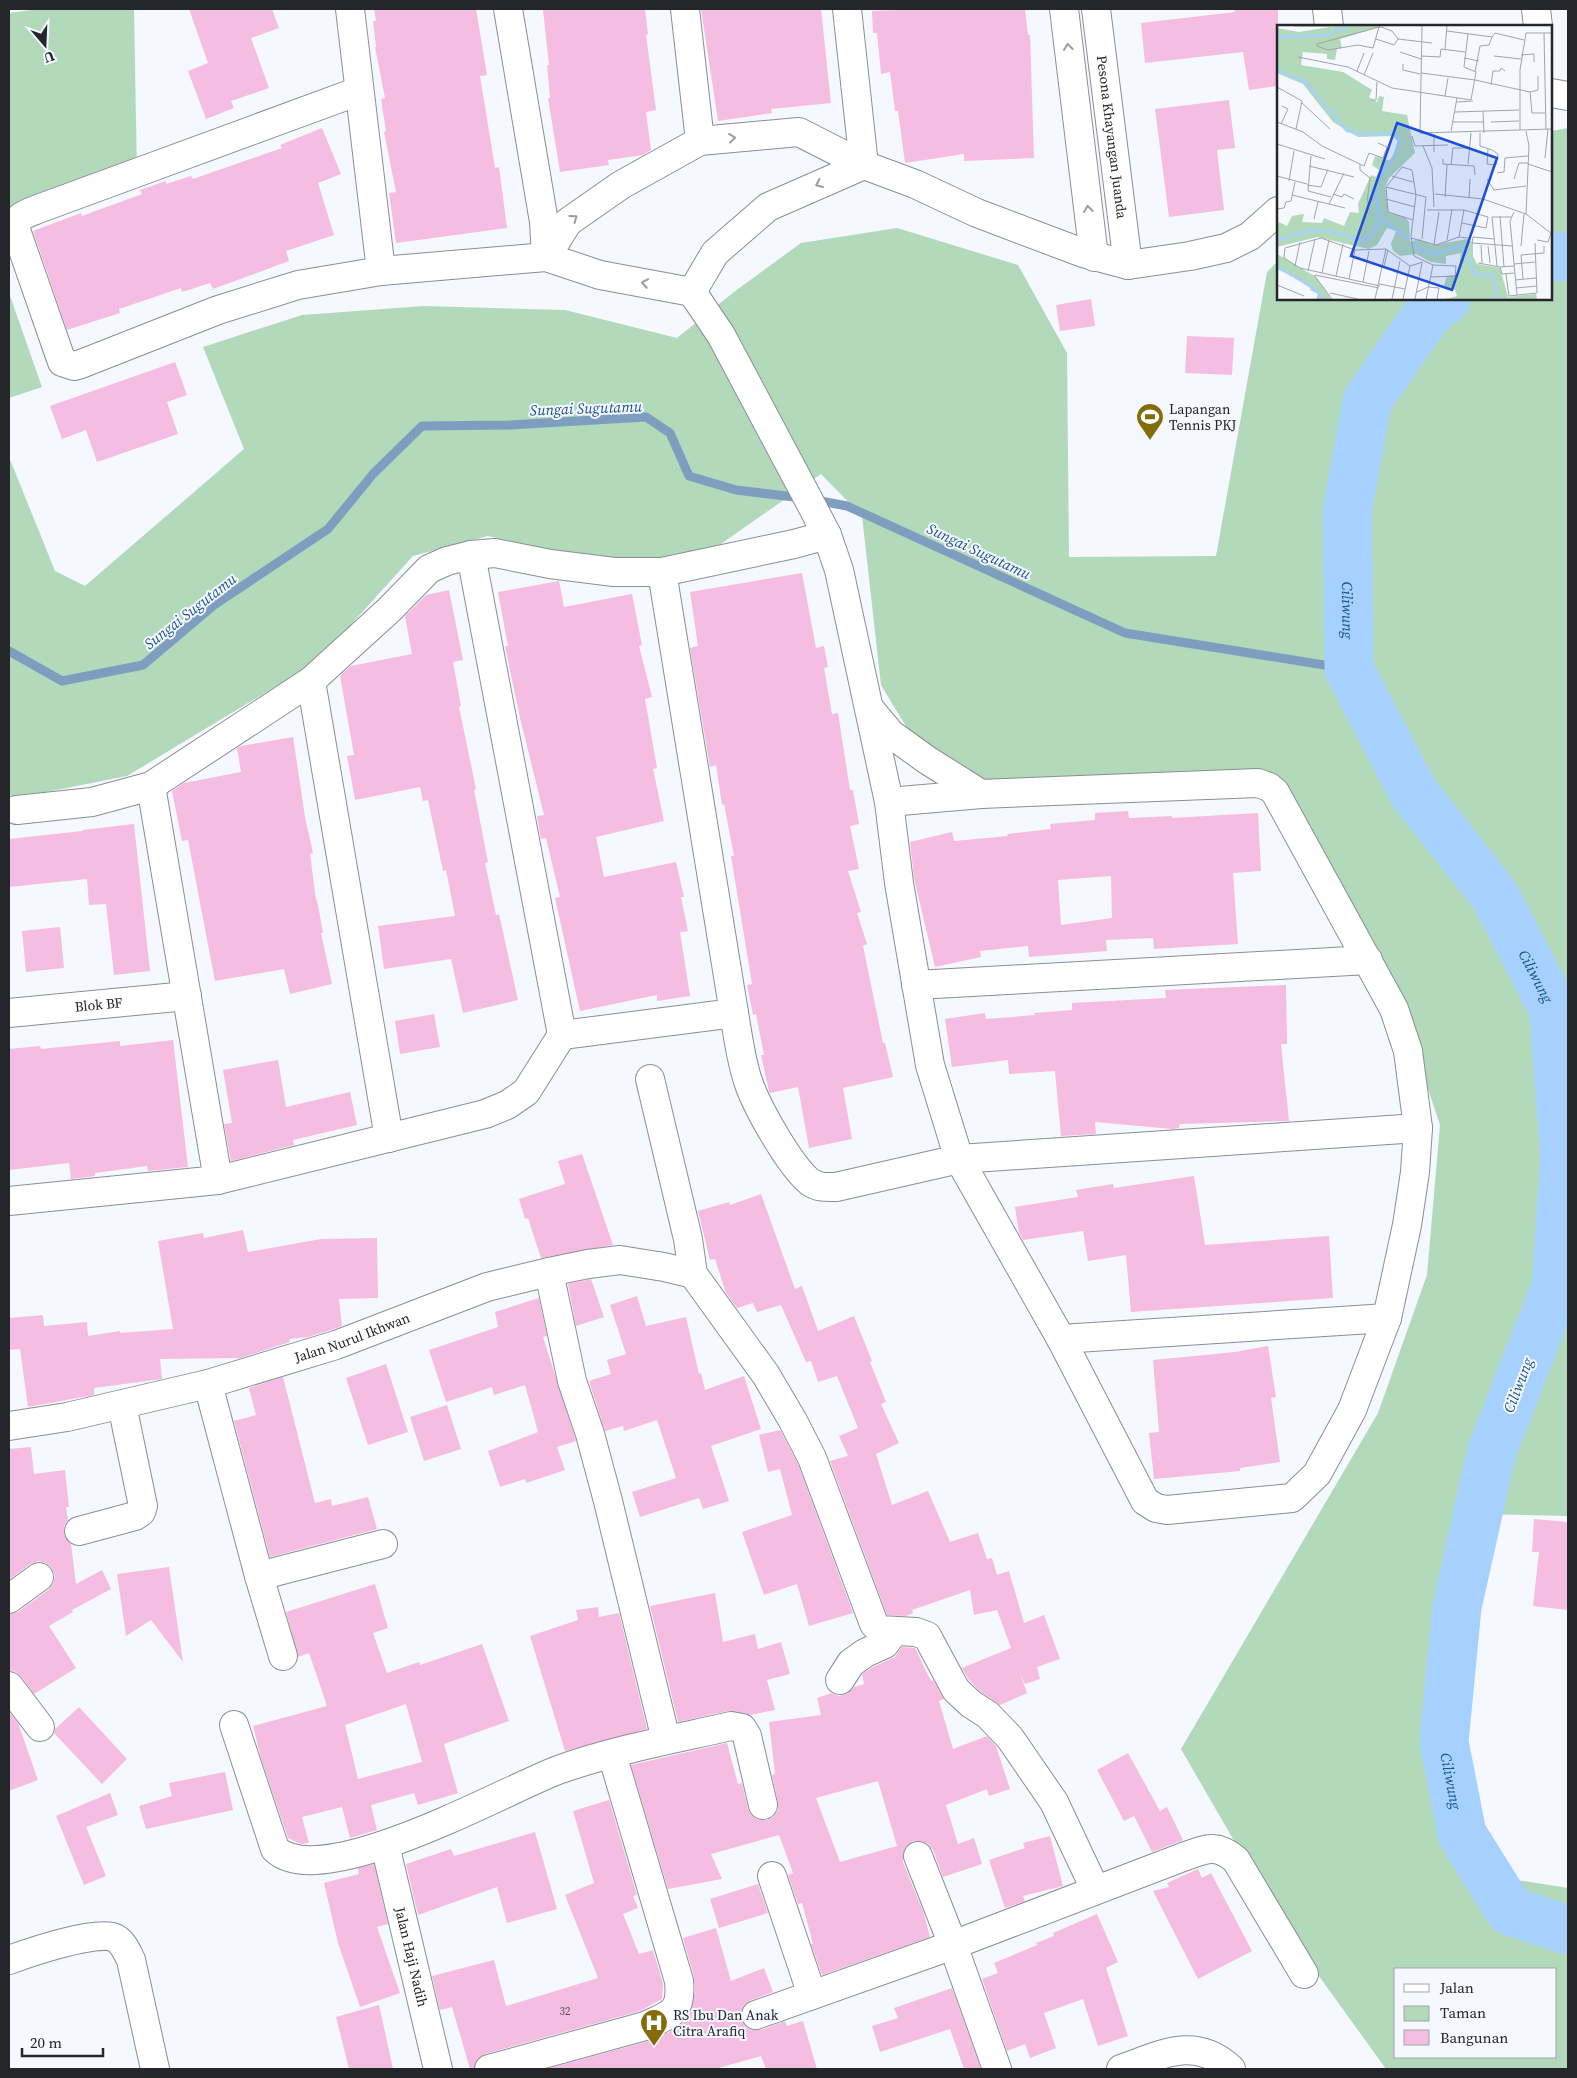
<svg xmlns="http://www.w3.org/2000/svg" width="1577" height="2078" viewBox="0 0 1577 2078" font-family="'Source Serif 4',serif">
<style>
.green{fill:#b2d9b9;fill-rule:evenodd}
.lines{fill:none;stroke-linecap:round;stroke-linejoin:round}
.stream{stroke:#7f9ebf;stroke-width:9}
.river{stroke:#a6d1ff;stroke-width:49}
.building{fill:#f4bde1;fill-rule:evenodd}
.minor-casing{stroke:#8a8e95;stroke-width:30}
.major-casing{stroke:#8a8e95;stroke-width:30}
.minor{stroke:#fff;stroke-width:28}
.major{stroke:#fff;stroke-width:28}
.oneway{stroke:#9c9d9f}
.labels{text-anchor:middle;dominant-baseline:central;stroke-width:4;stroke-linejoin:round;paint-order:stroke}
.number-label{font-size:11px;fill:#584c57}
.street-label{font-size:14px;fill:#242629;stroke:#f5f8ff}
.poi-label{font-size:14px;fill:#242629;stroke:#f5f8ff;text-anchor:start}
.water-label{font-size:15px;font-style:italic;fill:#17548b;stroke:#f5f8ff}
.inset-river{fill:none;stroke:#a6d1ff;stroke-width:2.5}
.inset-road{fill:none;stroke:#a1a4a9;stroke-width:1}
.view{fill:#1d4ed8;fill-opacity:0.15;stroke:#1d4ed8;stroke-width:2.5}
.inset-edge{fill:none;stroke:#242629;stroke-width:2.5}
</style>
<rect width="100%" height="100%" fill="#f5f8ff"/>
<path class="green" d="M39,9H134L137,176L9,229V13Z
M1568,128V1516L1480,1514L1460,1817L1498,1877L1568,1888V2069H1386L1285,1929L1181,1749L1378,1413L1427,1275L1440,1125L1404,1017L1269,773L1013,800L924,756L881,685L862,516L821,474L705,555L598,561L488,536L413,556L318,661L127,776L16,798L9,795V457L55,571L85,586L244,449L203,347L302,315L424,306L565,310L677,338L734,292L801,243L897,228L1018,265L1067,353L1069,557L1216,556L1267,272L1278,261V299H1551V131ZM1396,1969H1556V2057H1396Z
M9,293L42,387L9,398Z"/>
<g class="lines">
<path class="stream" d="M815,500L847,506L1125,633L1349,669
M9,651L62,681L143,665L214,605L328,529L373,474L422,426L510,425L646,417L670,433L689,476L736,490L802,498"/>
<g class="river">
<path d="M1551,257L1568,256"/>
<path id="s1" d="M1446,299L1428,313L1367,401L1347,512L1349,669L1413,792L1495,896L1553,1008L1565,1156L1556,1287L1492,1450L1457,1607L1444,1742L1462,1834L1510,1911L1568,1930"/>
</g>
</g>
<path class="building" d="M189,9H272L279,28L251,38L269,88L231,101L234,108L206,119L188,71L208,63Z
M374,9H476L487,75L480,76L495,168L499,167L507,228L396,243L389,193L396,192L384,132L386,131L381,99L385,98L375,47H376L373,21H376Z
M557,9H645L648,34L646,35L656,110L646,112L651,150L643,155L608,160L609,165L560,172L548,98H550L547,65H549L543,10Z
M701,9H821L831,103L771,109L772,113L718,121Z
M924,9H1025L1028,35H1030L1034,158L964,161V154L905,163L898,111H895L890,72L881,74L877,33H873L872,11Z
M1234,9H1278V86L1249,90L1243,52L1145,63L1141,23L1235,12Z
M1229,100L1235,148L1217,150L1224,210L1169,217L1155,109Z
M322,128L341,174L318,183L334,235L286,251L289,261L213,289L210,283L182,292L181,288L119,309L120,313L67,330L33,231L81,213L82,216L142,194L140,190L166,181V184L191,176L193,179L282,148L280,145Z
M1091,299L1095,326L1060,331L1056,305Z
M1187,336L1234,338L1232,375L1185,373Z
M175,362L187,395L167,402L178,434L97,462L86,430L62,439L50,406Z
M802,573L816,648L824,646L828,667L824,668L832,714L838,713L850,790H853L859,824L850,826L859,869L848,871L861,912L857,913L867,944L863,946L883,1043H885L893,1077L843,1088L852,1139L809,1148L798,1087L770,1093L769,1091L761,1055H764L756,1014L753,1015L747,985L752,984L731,856H734L724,804L722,805L716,765L710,767L690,648L698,646L690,592Z
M559,581L564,607L632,594L642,645L639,646L652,697L645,699L657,768L653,769L664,821L596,837L604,877L676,862L684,897H681L688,931L680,932L690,996L657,1001V995L580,1011L555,898L560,897L546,838L541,839L537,816L544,815L520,718L505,646H508L498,592Z
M449,590L463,660L453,662L461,706L459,707L476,789L474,790L488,862L485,863L496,915L499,914L518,1000L463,1013L451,959L384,969L378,926L455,916L446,870L443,871L428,800L423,801L420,787L355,800L347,756L354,755L340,676L351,666L412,654L405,616L426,595Z
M293,737L305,817L313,853L310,854L316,900H317L323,933H321L332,984L290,994L284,969L215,981L188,840L182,841L172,791L184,783L241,772L237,748L241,746Z
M1128,811L1129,818L1172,816V818L1258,813L1261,871L1233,873L1238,944L1154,949L1153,938L1106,940L1107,951L1029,957L1028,946L980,951L981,957L935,967L914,878L910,842L952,832L954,841L1008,836L1007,834L1051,829L1050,824L1095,820V813ZM1111,876L1112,918L1061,925L1058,880Z
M134,824L150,971L114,975L106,904L89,905L87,879L9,887V839L82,831V830Z
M60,927L64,968L26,972L22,931Z
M1286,985L1287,1044H1281L1289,1121L1180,1124L1179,1128L1172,1129L1095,1122L1096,1134L1061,1136L1055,1071L1009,1074L1008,1060L952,1067L945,1019L985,1013L986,1019L1035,1015L1034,1013L1072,1010V1003L1166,998L1165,990Z
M434,1014L440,1047L400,1054L395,1021Z
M173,1040L188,1167L148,1171L147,1166L95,1173V1176L71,1179L69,1163L9,1170V1049L40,1046L41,1049L120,1041V1046Z
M278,1060L286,1107L350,1092L357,1125L293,1140L294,1145L231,1161L224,1124L232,1123L223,1070Z
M582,1154L613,1245L541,1258L528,1218L525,1219L519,1199L565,1184L558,1161Z
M1194,1176L1205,1245L1329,1236L1333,1298L1131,1312L1126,1255L1088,1261L1083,1231L1023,1240L1019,1233L1015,1207L1078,1197L1076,1190L1113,1184L1114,1188Z
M761,1194L795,1289L802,1286L818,1331L854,1316L872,1361L870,1362L886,1402L881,1404L899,1443L876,1454L892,1505L928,1491L950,1542L978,1533L987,1559L992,1558L997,1575L1009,1571L1024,1623L1044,1615L1060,1659L1037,1667L1040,1679L1025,1684L1020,1673L1027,1693L1000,1705L981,1692L969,1680L962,1668L1011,1648L997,1610L974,1615L970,1590L912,1610L913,1613L906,1616L887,1615L830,1461L848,1456L839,1436L858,1428L837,1376L818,1382L811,1361L806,1362L781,1305L757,1312L753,1303L737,1308L726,1293L715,1259L710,1260L698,1211L729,1202L730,1205Z
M243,1230L248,1252L321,1239L377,1238L378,1298L339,1299L342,1326L331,1330L308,1337L289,1339L290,1342L240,1358L160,1359L162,1379L94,1388V1395L28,1407L20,1349L9,1350V1318L43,1315L44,1326L87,1322L88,1336L120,1331V1333L173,1329L158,1241L203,1233L204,1238Z
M591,1279L604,1317L576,1326L568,1284Z
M637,1296L646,1326L686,1317L699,1374L701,1373L705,1390L744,1376L761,1429L711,1446L729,1501L703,1509L699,1498L640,1517L632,1492L676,1478L657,1420L624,1431L623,1426L605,1431L589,1381L611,1374L607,1360L626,1354L610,1305Z
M539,1298L547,1336L543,1337L576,1441L557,1447L565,1470L526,1483L525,1479L500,1487L488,1451L538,1432L525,1385L494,1395L492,1387L446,1402L429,1350L498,1327L495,1312Z
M1268,1346L1276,1397L1271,1398L1280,1462L1240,1468V1471L1154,1479L1149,1433L1159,1432L1153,1360L1235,1352Z
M386,1364L408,1432L368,1445L346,1378Z
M283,1377L315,1503L331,1499L332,1506L368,1497L377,1529L270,1557L234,1421L256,1415L249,1388Z
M447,1405L461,1449L424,1461L410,1417Z
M780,1430L798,1464L853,1613L809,1626L797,1584L764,1595L742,1532L792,1515L780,1469L768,1472L759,1435Z
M31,1447L34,1474L65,1470L69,1507H66L68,1520L64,1526V1535L71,1544L76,1584L102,1570L111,1589L72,1610L73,1612L49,1626L76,1668L34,1694L21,1676L16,1672L9,1670V1614L18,1612L48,1590L53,1584L55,1576L51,1567L46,1563L38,1561L30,1564L9,1580V1449Z
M1534,1519L1568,1522V1610L1533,1606L1539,1552H1532Z
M169,1567L183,1662L151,1620L126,1636L117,1574Z
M375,1584L388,1628L373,1633L387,1673L419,1662L420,1665L482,1644L509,1721L444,1744L458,1793L418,1805L414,1793L371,1805L377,1830L350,1838L342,1807L302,1817L309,1843L301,1844L288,1838L261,1758L253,1726L327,1706L309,1653L298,1657L286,1612ZM406,1704L422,1762L358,1779L345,1725Z
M715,1593L723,1642L755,1634L758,1649L781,1642L790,1674L767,1680L775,1710L750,1715L728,1711L678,1722L650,1606Z
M598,1607L599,1617L619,1613L647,1729L565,1751L530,1636L578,1620L576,1610Z
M902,1647L915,1648L931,1681L933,1680L944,1699L939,1701L953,1749L987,1736L996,1746L1010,1789L989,1796L987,1789L946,1805L958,1844L974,1838L982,1864L943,1877L933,1850L928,1844L921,1841H913L906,1847L903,1854V1862L924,1914L930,1937L822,1975L811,1944H813L802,1903L798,1904L788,1875L793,1873L779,1835L711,1854L722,1879L668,1889L631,1765L727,1743L738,1784L742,1783L748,1809L751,1815L758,1820H767L773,1817L778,1810V1802L772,1775L775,1774L769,1722L821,1715L817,1698L832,1693L839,1696L847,1694L854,1687L864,1684L862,1674L873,1667L895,1657ZM878,1781L897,1846L840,1862L816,1798Z
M79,1707L127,1759L102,1784L54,1733L55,1729Z
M9,1712L18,1723L38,1780L9,1791Z
M1128,1753L1160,1811L1167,1807L1183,1840L1152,1852L1134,1816L1124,1821L1097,1770Z
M225,1772L233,1810L146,1829L139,1806L172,1796L169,1783Z
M110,1793L118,1815L86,1827L106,1876L84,1885L56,1816Z
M609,1800L637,1895L633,1896L638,1908L623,1914L639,1954L653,1950L663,1984L662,1999L640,2011L485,2054L478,2058L474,2069H470L452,2007L440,2010L432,1976L494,1960L506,2006L598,1978L565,1895L594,1883L573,1811Z
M535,1832L557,1909L507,1923L497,1887L418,1915L406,1864L451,1849L454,1856Z
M1050,1836L1063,1886L1023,1896L1025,1901L1005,1908L989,1860L1025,1848L1023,1843Z
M374,1864L388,1924L377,1927L400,1993L360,2007L338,1943L324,1883L359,1874L358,1868Z
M1198,1869L1202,1878L1211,1873L1252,1951L1198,1979L1153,1891L1169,1887L1167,1883Z
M758,1884L768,1913L719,1928L710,1899Z
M1097,1914L1118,1962L1106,1968L1128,2036L1098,2046L1083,1999L1044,2013L1056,2048L1030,2058L1025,2044L1007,2051L982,1979L998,1973L994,1963L1037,1945L1036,1943L1054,1936L1053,1933Z
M716,1928L731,1981L764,1968L773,1992L751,2000L744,2005L741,2012V2020L746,2027L753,2030H761L785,2021L787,2026L803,2021L817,2069H766L761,2056L715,2069H547L649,2041L669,2032L683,2023L691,2011L695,1991L694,1977L683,1938Z
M952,1988L981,2069H964L950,2029L880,2052L872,2026L898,2018L894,2008Z
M379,2005L393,2069H349L336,2017Z"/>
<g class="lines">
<defs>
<g id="minor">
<path d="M350,9L381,271"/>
<path d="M508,9L544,222L546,257"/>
<path d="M685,9L700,141"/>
<path d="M847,9L864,165"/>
<path d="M1064,9L1094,257"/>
<path id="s2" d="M1096,9L1128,265"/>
<path d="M1327,9L1329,26"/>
<path d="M1536,9L1538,26"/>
<path d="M359,91L38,209C26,214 15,216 16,230L62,362L74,366L81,364L218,310L298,285L381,271L546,257L600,275L692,292L721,335L813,508L827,535L839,570L889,802L899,883L930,1065L959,1159L1061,1339L1145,1501L1156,1508L1167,1510L1292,1498L1317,1474L1352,1410L1387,1318L1407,1225L1415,1172L1418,1128L1408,1051L1394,1009L1275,792L1269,787L1258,783L981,794L889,802"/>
<path d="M1551,93L1568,96"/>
<path d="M546,257L568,222L621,185L700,141L799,132L864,165L915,184L977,213L1083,253L1128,265L1190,256L1226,248L1250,236L1278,211"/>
<path d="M692,292L715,253L768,207L864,165"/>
<path d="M471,555L562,1035"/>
<path d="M662,572L734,1013C738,1036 741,1062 749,1084C758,1109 790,1166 810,1182C819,1188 826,1187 836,1187L959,1159L1418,1128"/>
<path d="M311,681L389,1138"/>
<path d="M869,708L891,734L927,760L981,794"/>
<path d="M151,786L218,1180"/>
<path d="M17,810L92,802L151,786L311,681L389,610L429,569L447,561L471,555L495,553L550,564L614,572H662L794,544L827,535"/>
<path d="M916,985L1368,960"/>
<path id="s3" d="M9,1013L187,996"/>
<path d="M650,1079L688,1239L693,1274L766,1375L793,1421L812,1458L874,1624L880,1630L916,1632L927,1636L956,1690L971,1704L988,1715L1010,1738L1054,1802L1095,1889"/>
<path d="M9,1201L218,1180L485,1114L507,1105L526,1092L562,1035L734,1013"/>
<path d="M549,1272L572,1381L590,1434L608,1501L666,1740"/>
<path d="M1061,1339L1387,1318"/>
<path d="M208,1384L259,1576L283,1656"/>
<path id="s4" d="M9,1426L67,1417L208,1384L336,1345L487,1287L549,1272L588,1264L620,1260L664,1267L693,1274"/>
<path d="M79,1531L135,1516L141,1512L143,1506L122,1405"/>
<path d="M259,1576L383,1544"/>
<path d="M9,1599L39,1577"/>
<path d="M840,1680L851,1663L865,1653L885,1644L894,1631"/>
<path d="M9,1686L40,1727"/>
<path d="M234,1725L275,1849C321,1894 505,1790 558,1770C614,1750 674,1739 731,1726L742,1728L747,1736L763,1805"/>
<path id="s5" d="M385,1845L438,2069"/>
<path d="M918,1856L953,1945L997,2069"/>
<path d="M772,1876L812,1995"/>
<path d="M9,1960C28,1953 98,1929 115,1938C123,1942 127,1952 131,1960L155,2069"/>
<path d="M756,2015L953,1945L1183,1857C1206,1849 1216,1843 1236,1860L1304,1974"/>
<path d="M489,2069L645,2026C671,2014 682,2013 679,1981L612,1754"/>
</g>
<path id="major" d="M1121,2069C1161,2055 1195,2035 1231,2069"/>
</defs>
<use href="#minor" class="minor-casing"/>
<use href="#major" class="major-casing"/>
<use href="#minor" class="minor"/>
<use href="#major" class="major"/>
</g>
<defs><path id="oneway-chevron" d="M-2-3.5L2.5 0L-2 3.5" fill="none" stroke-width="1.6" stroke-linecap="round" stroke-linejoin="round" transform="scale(1.25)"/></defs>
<g class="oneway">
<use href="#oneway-chevron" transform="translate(1068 47) rotate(-97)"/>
<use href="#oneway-chevron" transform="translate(732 138) rotate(-6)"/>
<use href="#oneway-chevron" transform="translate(819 184) rotate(156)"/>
<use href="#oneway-chevron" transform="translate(1088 209) rotate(-97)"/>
<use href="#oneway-chevron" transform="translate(574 218) rotate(-36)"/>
<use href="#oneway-chevron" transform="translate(645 283) rotate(-170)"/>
</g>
<defs>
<symbol id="stadium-pin" viewBox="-11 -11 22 30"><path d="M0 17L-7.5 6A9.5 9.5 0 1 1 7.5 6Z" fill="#846c07" stroke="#f5f8ff"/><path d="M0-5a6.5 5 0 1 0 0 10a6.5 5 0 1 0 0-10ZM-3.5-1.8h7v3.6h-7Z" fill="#fff"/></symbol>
<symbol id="hospital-pin" viewBox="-11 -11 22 30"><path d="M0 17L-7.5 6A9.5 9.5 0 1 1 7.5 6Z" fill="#846c07" stroke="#f5f8ff"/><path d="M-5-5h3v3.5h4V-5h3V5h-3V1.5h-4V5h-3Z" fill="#fff"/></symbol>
</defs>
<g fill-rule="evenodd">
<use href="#stadium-pin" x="1134" y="401" width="32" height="43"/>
<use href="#hospital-pin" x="638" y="2007" width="32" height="43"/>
</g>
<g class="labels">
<g class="number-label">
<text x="565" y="2011">32</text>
</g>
<g class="street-label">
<text stroke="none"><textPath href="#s2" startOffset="129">Pesona Khayangan Juanda</textPath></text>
<text stroke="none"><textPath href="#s3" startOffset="90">Blok BF</textPath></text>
<text stroke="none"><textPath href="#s4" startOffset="355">Jalan Nurul Ikhwan</textPath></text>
<text stroke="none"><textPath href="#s5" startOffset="115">Jalan Haji Nadih</textPath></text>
</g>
<g class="poi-label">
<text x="1169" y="409">Lapangan<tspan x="1169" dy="16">Tennis PKJ</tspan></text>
<text x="673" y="2015">RS Ibu Dan Anak<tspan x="673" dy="16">Citra Arafiq</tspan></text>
</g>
<g class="water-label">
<text transform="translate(586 408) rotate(-2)">Sungai Sugutamu</text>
<text transform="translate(979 551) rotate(25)">Sungai Sugutamu</text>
<text transform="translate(190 611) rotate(-38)">Sungai Sugutamu</text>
<text stroke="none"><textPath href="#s1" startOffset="341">Ciliwung</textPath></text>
<text stroke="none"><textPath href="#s1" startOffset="761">Ciliwung</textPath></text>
<text transform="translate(1518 1385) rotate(-69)">Ciliwung</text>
<text stroke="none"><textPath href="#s1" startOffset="1588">Ciliwung</textPath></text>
</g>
</g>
<g transform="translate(1277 25)">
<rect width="275" height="275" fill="#f5f8ff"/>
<path d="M59,1H106L63,14L65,23L60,24L58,35L50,34V29L26,27L24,40L66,47L95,65L92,72L100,77L102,71L107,72L105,86L130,90L138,128L112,153L108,162L111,188L128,192L132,197L133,217L142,214L155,220L191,214L196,218V231L200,239L223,243L231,272L259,269L260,274H168L180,271L178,265L166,263L170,251L181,250L184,228L169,231V239L154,237L139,229L123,231L116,226L114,219L119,206L110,203L100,220L92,224L40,212L0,222V201L2,197L10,201L15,191L27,189L25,197L45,198L47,193L67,201L73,187L82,188L81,179L94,150L99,152L102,145L95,140L98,131L114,136L122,118L116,111L81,112L56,97L26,59L0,48V3L22,7ZM0,229L39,252L54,274H39L41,269L33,265L34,261L0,244Z" fill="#b2d9b9"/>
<path class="inset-river" d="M0,12L48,10L72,1M0,45L28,57L70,106L89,109L117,108L122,116L117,131L100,157L98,167L103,193L96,210L86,216L58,207L34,205L0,215M103,193L133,215M136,217L143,225L157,229L186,221L198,249L216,251L221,274M0,241L39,265L46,274"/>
<path class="inset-road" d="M17,1H54M145,1L143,108L275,104M102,2L96,23L81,20L51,25L40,21V19L102,2H104L115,6L121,14M170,6L215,12L218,8L247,15M267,8L269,104M99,14L117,20L121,14M121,14L155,18M168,24L170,1M123,27L144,34M244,30L257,29V37M144,31L163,32L164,24L188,27M217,31L244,34M21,32L71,42L115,63L194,75L199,47L187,42L191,9M187,33L202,36M126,39V45L143,49M80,46L87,28M198,47L203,21L212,20L215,12M144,48L198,55L253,67L261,65V51M87,50L96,28M214,60L216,46H223L224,43L228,46M0,62L25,76L19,104M253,67L255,88H268M168,71L171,53M94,75H99L100,57M180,77L196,76M25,78L53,104M206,86L207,108M178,87L242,85M0,97L26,107L45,121L87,141L92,128L106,133L110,122L101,118M176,97H206M214,97L242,96M4,99L11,84L5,81M243,105V45L249,8H275M174,106L180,73M249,106L252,121L249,189L275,209M203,108V121L215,125L221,129L219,140L210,139L211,124M157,109V127M135,111L138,121L171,120M0,119L48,134M146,121L155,143L157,182M34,131L31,166L54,172M268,133L271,104M166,134V139L197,141L198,150M83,139V145L93,153L90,178M191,139L194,108M251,139L275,147M174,140L176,123H192M32,141L77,152M220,148L227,147L228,133L251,131M0,151L30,159M115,151L136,157M210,154L217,165L249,161M237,154L242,138H251M12,156L17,126M30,160L44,162L51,144M109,162L149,172L145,214M56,169L65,172L67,169L77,174M158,169L206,174L249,189M15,170L68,183M168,172L170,140M192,173L193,154M109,174L138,182M52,179L67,148M0,184L7,183L9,177L14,176L18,157M150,185H187L211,192L209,203L185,198M237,187L233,196L240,270M223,191L227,242M37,194L41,177M136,195L111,187L109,162L125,142L135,145L139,170L134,211L137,231L156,240L179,241L178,251L154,252M182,212L187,185M134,213L159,220L182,212L191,213M217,214L196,212L195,218L235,221M170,215L175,184M260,215L271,217L274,208M258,218L260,268M157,220L162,187M204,220L205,238M211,221L213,238M244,221L247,189M201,238L223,242L237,241M237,239L258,237M18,241L23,217M107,241L111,225M220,241L215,192H234M223,242L225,249L238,248M31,246L38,214M45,248L52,215M229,249L232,271L260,268M37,250L55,274M38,250L102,263M59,251L66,219M72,254L78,225M246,254L244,230L267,228V221M238,255L259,253M86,257L92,226M102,259L128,264M0,260L27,271M103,261L23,243L7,233L8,223L44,213L78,225L109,224L133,241L146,237M239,263L260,261M140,267L151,262L162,263L160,274M53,268L81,274M98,274L109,224M115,274L123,236M126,274L133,241M138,274L145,238M149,274L156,240"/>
<path class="view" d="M120,98L220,133L175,265L74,231Z"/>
<rect width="275" height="275" class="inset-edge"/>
</g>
<rect width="1577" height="2078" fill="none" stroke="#242629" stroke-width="20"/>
<rect x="1394" y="1968" width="162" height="90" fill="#f5f8ff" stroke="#a1a4a9"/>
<rect x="1404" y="1984" width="25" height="8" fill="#ffffff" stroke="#a1a4a9"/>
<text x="1440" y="1993" font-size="15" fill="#242629">Jalan</text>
<rect x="1404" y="2006" width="25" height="15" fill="#b2d9b9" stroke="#a1a4a9"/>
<text x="1440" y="2018" font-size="15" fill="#242629">Taman</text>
<rect x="1404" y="2030" width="25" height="15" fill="#f4bde1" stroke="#a1a4a9"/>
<text x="1440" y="2043" font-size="15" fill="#242629">Bangunan</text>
<g transform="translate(45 45) rotate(161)" stroke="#f5f8ff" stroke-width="4" paint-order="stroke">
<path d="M0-4L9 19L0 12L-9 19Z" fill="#242629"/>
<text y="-8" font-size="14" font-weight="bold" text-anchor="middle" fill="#242629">U</text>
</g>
<path d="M22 2048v8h81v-8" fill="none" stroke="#242629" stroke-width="2.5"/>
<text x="30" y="2048" font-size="15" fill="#242629" stroke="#f5f8ff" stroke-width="4" paint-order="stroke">20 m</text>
</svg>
